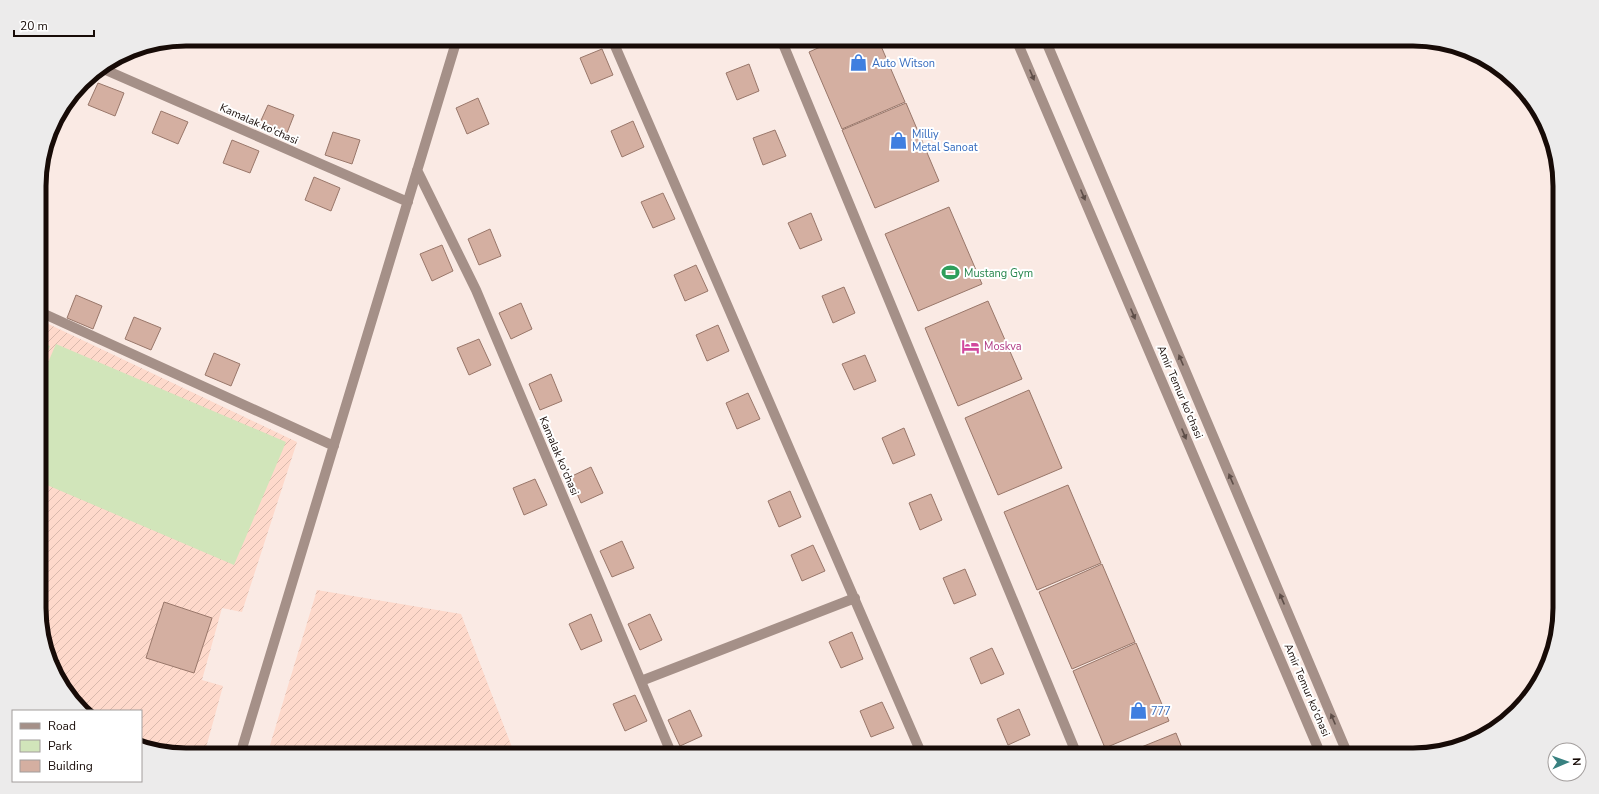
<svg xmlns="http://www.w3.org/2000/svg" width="1599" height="794" viewBox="0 0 1599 794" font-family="'Nunito Sans',sans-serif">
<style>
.industrial{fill:url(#industrial-furrows)}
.park{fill:#d1e5ba}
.building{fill:#d4afa1;stroke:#99776a}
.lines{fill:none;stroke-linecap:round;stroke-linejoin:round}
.minor{stroke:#a59088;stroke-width:10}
.oneway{fill:#5e4e48}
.labels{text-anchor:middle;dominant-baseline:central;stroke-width:4;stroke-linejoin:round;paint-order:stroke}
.shop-label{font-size:11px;fill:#366cbe;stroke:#fff;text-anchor:start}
.street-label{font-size:11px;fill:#170b07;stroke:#fff}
.leisure-label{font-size:11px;fill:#27864d;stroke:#fff;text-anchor:start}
.hotel-label{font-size:11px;fill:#b23c85;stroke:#fff;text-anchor:start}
.rim{fill:none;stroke:#170b07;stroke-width:5}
</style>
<defs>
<pattern id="industrial-furrows" width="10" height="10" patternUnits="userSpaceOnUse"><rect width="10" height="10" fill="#fed9cb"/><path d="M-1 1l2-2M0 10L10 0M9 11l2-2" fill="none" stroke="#d9b9ad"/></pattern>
</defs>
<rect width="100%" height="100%" fill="#faeae4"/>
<path class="industrial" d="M40,320L297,442L242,612L222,608L202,680L223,686L204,755H186L141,744V711H86L69,697L40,627Z
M317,590L461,614L515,755H267Z"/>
<path class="park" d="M40,342L50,346L40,369Z
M56,344L286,442L234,565L40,482V381Z"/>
<path class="building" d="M838,39H878L905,102L842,129L809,52Z
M602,49L613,75L591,84L580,58Z
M749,64L759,91L737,100L726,73Z
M98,83L124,93L115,116L88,105Z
M478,98L489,124L467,134L456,108Z
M906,103L939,181L875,208L842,130Z
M268,105L294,115L285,138L258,127Z
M161,111L188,122L178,144L152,133Z
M633,121L644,147L622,157L611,131Z
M775,130L786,156L763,165L753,138Z
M333,132L360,140L352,164L325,155Z
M232,140L259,151L250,173L223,163Z
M314,177L340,188L331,211L305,200Z
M663,193L675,219L653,228L641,202Z
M949,207L982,284L918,311L885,234Z
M811,213L822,240L800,249L788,223Z
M490,229L501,256L479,265L468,239Z
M442,245L453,271L432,281L420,254Z
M696,265L708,291L685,301L674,275Z
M844,287L855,313L833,323L822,296Z
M76,295L102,306L93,329L67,318Z
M988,301L1022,379L958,406L925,328Z
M521,303L532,329L511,339L499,313Z
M134,317L161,328L151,350L125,339Z
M718,325L729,351L707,361L696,335Z
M479,339L491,365L469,375L457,348Z
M214,353L240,364L231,386L205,375Z
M865,355L876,381L854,390L842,364Z
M551,374L562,401L540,410L529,384Z
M1029,390L1062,468L998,495L965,418Z
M748,393L760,419L737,429L726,403Z
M904,428L915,455L893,464L882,438Z
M591,467L603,493L581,503L570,477Z
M535,479L547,505L524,515L513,488Z
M1068,485L1101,563L1037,590L1004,512Z
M790,491L801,517L779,527L768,501Z
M931,494L942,520L920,530L909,503Z
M622,541L634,568L612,577L600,551Z
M813,545L825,571L802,581L791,555Z
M1102,564L1135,642L1072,669L1039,592Z
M965,569L976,595L954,604L943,578Z
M164,602L212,618L194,673L146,658Z
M591,614L602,641L581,650L569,624Z
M650,614L662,640L640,650L628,624Z
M852,632L863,659L841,668L829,642Z
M1136,643L1169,721L1105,748L1073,671Z
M992,648L1004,674L981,684L970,658Z
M635,695L647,721L625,731L613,704Z
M882,702L894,728L871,737L860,711Z
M1019,709L1030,735L1008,745L997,719Z
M690,710L702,736L680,746L668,720Z
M1176,733L1184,753L1182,755H1142L1139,748Z"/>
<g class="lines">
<path class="minor" d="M612,39L922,755
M781,39L1077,755
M1016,39L1321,755
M1045,39L1348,755
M101,68L408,202
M417,170L476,290L672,755
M40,312L334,446
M641,681L855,598
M240,755L457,39"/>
</g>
<defs><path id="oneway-solid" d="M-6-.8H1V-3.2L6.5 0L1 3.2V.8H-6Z"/></defs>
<g class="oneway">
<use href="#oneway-solid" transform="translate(1032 75) rotate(67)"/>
<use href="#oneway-solid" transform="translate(1083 195) rotate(67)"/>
<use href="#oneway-solid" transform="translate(1133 314) rotate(67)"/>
<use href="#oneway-solid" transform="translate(1181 360) rotate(-113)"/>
<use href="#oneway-solid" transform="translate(1184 434) rotate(67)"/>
<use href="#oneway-solid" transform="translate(1231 479) rotate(-113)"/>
<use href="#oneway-solid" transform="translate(1282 599) rotate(-113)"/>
<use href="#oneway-solid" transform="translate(1333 719) rotate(-113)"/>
</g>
<defs>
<symbol id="shop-bare" viewBox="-9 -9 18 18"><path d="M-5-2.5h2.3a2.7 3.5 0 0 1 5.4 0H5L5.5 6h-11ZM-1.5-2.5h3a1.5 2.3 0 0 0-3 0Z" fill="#3f7fe0" stroke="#fff" stroke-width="2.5" paint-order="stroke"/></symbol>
<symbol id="stadium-bare" viewBox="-9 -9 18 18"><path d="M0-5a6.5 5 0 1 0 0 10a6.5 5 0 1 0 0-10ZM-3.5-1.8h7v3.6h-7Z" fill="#2e9e5b" stroke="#fff" stroke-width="2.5" paint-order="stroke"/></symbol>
<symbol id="hotel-bare" viewBox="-9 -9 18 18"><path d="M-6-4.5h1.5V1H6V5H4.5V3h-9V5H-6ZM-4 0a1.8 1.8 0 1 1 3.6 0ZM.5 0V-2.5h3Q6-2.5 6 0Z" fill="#d1479c" stroke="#fff" stroke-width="2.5" paint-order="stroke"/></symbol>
</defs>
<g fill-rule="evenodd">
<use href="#shop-bare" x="846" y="50" width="25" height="25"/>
<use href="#shop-bare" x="886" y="128" width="25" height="25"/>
<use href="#stadium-bare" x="938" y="260" width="25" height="25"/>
<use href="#hotel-bare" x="958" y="334" width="25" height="25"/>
<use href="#shop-bare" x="1126" y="698" width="25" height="25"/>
</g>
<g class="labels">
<g class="shop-label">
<text x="872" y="63">Auto Witson</text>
<text x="912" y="134">Milliy<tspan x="912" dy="13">Metal Sanoat</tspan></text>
<text x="1151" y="711">777</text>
</g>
<g class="street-label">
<text transform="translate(259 124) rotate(24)">Kamalak ko'chasi</text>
<text transform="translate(1180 392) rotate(67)">Amir Temur ko'chasi</text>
<text transform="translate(559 456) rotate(67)">Kamalak ko'chasi</text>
<text transform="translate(1307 690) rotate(67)">Amir Temur ko'chasi</text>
</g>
<g class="leisure-label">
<text x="964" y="273">Mustang Gym</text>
</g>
<g class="hotel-label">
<text x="984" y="346">Moskva</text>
</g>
</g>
<path d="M0 0H1599V794H0ZM186 46H1413A140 140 0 0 1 1553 186V608A140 140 0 0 1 1413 748H186A140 140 0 0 1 46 608V186A140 140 0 0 1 186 46Z" fill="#ecebeb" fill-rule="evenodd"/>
<path class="rim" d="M186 46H1413A140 140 0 0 1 1553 186V608A140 140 0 0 1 1413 748H186A140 140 0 0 1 46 608V186A140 140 0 0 1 186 46Z"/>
<rect x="12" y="710" width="130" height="72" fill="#ffffff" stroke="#a29d9c"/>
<rect x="20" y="723" width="20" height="6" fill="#a59088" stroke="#a29d9c"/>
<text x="48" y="730" font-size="12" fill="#170b07">Road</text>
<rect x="20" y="740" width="20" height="12" fill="#d1e5ba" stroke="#a29d9c"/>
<text x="48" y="750" font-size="12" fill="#170b07">Park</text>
<rect x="20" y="760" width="20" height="12" fill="#d4afa1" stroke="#a29d9c"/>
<text x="48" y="770" font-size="12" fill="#170b07">Building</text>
<g transform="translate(1567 762) rotate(88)"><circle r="19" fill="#ffffff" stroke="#a29d9c"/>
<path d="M0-3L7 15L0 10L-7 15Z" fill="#388180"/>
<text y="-6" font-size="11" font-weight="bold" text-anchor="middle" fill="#170b07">N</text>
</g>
<path d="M14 30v6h80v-6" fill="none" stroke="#170b07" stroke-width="2"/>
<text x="20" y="30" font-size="12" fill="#170b07" stroke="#ffffff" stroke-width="3" paint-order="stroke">20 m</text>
</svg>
